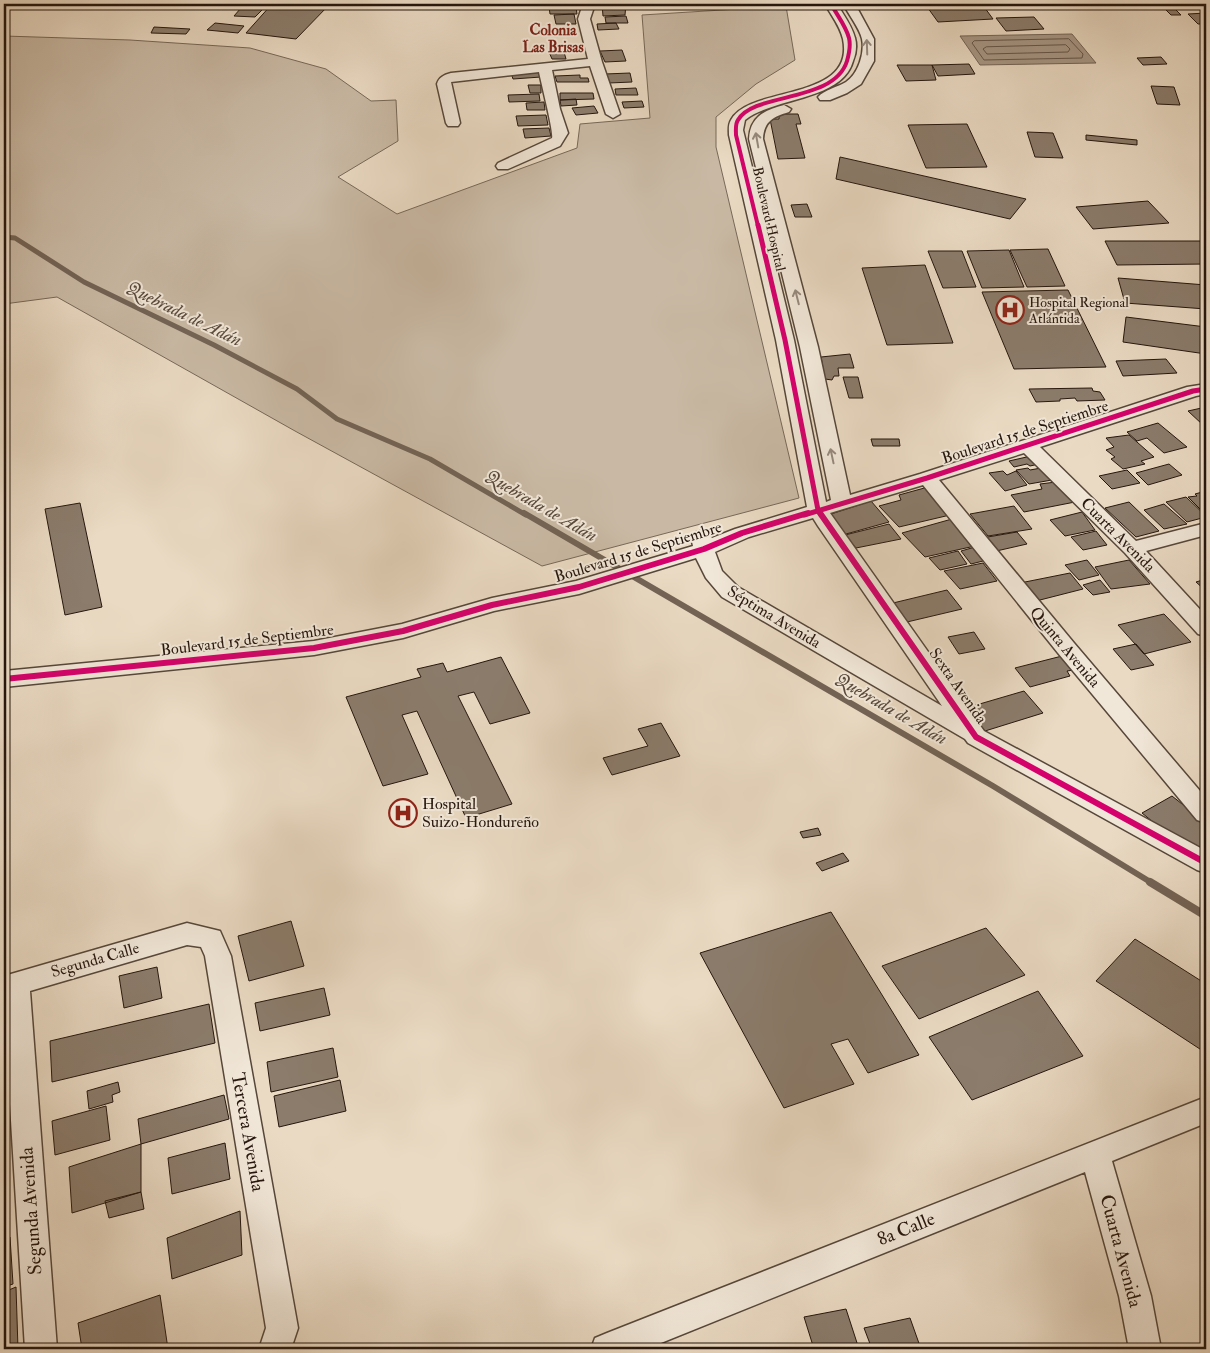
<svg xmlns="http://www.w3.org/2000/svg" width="1210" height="1353" viewBox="0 0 1210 1353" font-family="'IM FELL Double Pica',serif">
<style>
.green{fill:#c9b9a4;stroke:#776858}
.water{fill:#a79785;stroke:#736355}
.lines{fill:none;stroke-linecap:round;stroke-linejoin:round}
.shore{stroke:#665649;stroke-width:1}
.stream-far2{stroke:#736355;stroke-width:5}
.stream-far1{stroke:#736355;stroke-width:6}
.stream{stroke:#736355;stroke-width:8}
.building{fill:#8b7c6c;stroke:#25160d}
.minor-casing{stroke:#56473a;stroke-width:3}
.minor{fill:#f1e7d8;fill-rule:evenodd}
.cycleway-far2-casing{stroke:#f1e7d8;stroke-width:5.5}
.cycleway-far1-casing{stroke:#f1e7d8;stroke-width:8}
.cycleway-casing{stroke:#f1e7d8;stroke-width:9}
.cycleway-far2{stroke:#d6006c;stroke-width:4}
.cycleway-far1{stroke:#d6006c;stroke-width:5}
.cycleway{stroke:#d6006c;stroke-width:6}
.oneway{stroke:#95897d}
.labels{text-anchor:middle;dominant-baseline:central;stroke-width:4;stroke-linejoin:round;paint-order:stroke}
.far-street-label{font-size:14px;fill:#25160d;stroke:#f1e7d8}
.far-poi-label{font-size:14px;fill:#25160d;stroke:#f1e7d8;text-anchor:start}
.far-neighbourhood-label{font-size:15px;font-weight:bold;fill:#7a1f14;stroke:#f1e7d8}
.street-label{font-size:16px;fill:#25160d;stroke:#f1e7d8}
.poi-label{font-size:16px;fill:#25160d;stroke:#f1e7d8;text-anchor:start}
.water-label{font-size:18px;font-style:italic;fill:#594a3d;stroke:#f1e7d8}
.near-street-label{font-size:19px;fill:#25160d;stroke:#f1e7d8}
</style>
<rect width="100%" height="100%" fill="#eadac3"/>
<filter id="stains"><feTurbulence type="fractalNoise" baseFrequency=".004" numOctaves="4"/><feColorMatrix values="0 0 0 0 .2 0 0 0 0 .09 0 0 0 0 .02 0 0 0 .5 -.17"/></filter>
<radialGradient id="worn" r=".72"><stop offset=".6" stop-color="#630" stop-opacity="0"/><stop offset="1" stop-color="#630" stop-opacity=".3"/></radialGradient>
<path class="green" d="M786,6L795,60L756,84L716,117V147L799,498L542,566L295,431L57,297L4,304V36L130,40L250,48L326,69L371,101L396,100L398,141L338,177L397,214L577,148L580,124L650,118L642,15Z"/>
<path class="water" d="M1072,34L1096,63L980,65L960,36Z"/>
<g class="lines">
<path class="shore" d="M1069,39L1083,54L1082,58L984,60L972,43L974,41Z
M1066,45L1070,49L1068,52L987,54L983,49L986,47Z"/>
<path class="stream-far2" d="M4,237L15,238L84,282L214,345L297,389L337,419L430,459L526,515"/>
<path class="stream-far1" d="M524,513L993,786L1152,883"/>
<path class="stream" d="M1150,882L1206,916"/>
</g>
<path class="building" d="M272,4H304L328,6L296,39L246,33Z
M602,4H626L625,15L603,16Z
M925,4H982L993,19L938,22Z
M549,7H576L577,14H550Z
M241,8L263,9L255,17L234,16Z
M1164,8H1174L1181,15H1171Z
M1206,13V24H1198L1188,14Z
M574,14L576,24H556L554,15Z
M626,16L628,23H606L605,17Z
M1034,17L1044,29L1006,31L996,18Z
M215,23L244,26L238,33L207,30Z
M616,23L619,29L598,30L597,24Z
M154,27L190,29L186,34L151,33Z
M622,50L626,61L605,62L600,51Z
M549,52H564L566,59H552Z
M1161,57L1167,64L1143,65L1137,58Z
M969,64L975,74L938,76L932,65Z
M897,65H932L936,80L906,81Z
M538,71L541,77L513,79L511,73Z
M630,73L632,82L609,83L605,74Z
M580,75V78H588L589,82H557L555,76Z
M528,85H541V93H530Z
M1151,86L1174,87L1180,105L1157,104Z
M636,88L638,95H616L615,89Z
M560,93H593L594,99L560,100Z
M539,94L540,101L509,102L508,95Z
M576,99L577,105L561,106L560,100Z
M642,101L644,107L624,108L622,102Z
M544,102L545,110H527L526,103Z
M594,106L598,113L576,115L572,108Z
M779,114H798L801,124H796L805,158L778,159L770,119H779Z
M546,115L548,125L518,126L516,116Z
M967,124L987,167L926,168L908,125Z
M549,128L551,136L525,138L523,129Z
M1027,132L1053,133L1063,158L1035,157Z
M1086,135L1137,140V145L1086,140Z
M840,157L1026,199L1010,219L836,179Z
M1148,201L1169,223L1093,229L1076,207Z
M807,204L812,217H795L791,205Z
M1105,241H1201L1206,250V264L1117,265Z
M1048,249L1065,286L1027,287L1010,250Z
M1009,250L1024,287L982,288L967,251Z
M928,251H962L976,287L943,288Z
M925,265L953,343L887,345L862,268Z
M1118,278L1206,285V309L1125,303Z
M1068,290L1106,367L1014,369L982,292Z
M1126,317L1206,327V354L1123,342Z
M850,354L854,368H838L839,376H834L832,380L825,379L821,357Z
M1166,359L1177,373L1123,376L1116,361Z
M843,377H858L863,398H849Z
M1092,388L1093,391L1100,392L1105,400L1077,401L1075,398L1060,399V401L1036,402L1029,389Z
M1206,407V424L1203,425L1188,411Z
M1158,423L1187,447L1164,453L1147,438L1137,441L1127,432Z
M1129,435L1154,457L1141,461L1145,464L1123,469L1111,459L1115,457L1106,450L1114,447L1106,438Z
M871,439H899L900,446H873Z
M1031,456L1039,464L1030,466L1027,464L1014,467L1009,461Z
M1169,464L1182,475L1148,485L1136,473Z
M1028,468L1030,470L1041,468L1052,480L1029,484L1016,470Z
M1127,470L1140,483L1112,489L1099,476Z
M1003,471L1007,475L1016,471L1027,485L1005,491L989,473Z
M1056,482L1075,502L1024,512L1011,495L1042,489L1040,484Z
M928,487L950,515L899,527L879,506L901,500L899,495Z
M1206,491V515L1188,497L1197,496L1195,494Z
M1186,497L1206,516V517L1187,522L1166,502Z
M871,501L889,522L846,534L828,515Z
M1129,502L1159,531L1136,537L1105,508Z
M80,503L102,607L65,615L45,509Z
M1164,504L1187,524L1164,529L1144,510Z
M1014,506L1032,529L988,536L970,514Z
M1082,512L1095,530L1065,536L1050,520Z
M952,519L975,546L925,557L902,533Z
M889,524L901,539L856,548L845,535Z
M1096,531L1107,545L1083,550L1071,537Z
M1017,532L1027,544L992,552L982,538Z
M975,547L987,560L971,564L961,551Z
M958,551L967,564L940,570L929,558Z
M1087,560L1099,575L1079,580L1065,565Z
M1129,560L1150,584L1111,589L1095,567Z
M983,563L997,581L960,589L944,571Z
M1070,573L1083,589L1036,601L1020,583Z
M1206,579V591L1196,582Z
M1100,580L1110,592L1093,595L1083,585Z
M947,590L962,609L907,622L893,603Z
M1164,614L1191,642L1144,654L1118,625Z
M974,632L985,649L959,654L948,637Z
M1136,644L1154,665L1131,670L1113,649Z
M1062,656L1074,670L1067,671L1070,676L1030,687L1015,668Z
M501,657L530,713L490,724L474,692L458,696L512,804L466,818L417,711L402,715L428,774L383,786L346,697L421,677L417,669L443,663L447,672Z
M1024,691L1043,713L985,731L966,708Z
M661,723L680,756L612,775L603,758L648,746L638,729Z
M1172,796L1206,823V843L1190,852L1142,813Z
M818,828L821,835L803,838L800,832Z
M843,853L849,861L822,871L816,863Z
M831,912L919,1055L868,1073L848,1039L831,1044L854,1084L784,1108L700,953Z
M291,921L304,966L249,981L238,936Z
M986,928L1025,975L919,1019L882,966Z
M1135,939L1206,984V1053L1096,981Z
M157,967L162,998L124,1008L119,976Z
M324,988L330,1015L260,1031L255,1003Z
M1038,991L1083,1056L972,1100L929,1037Z
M209,1004L215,1043L52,1082L50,1041Z
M333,1048L338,1077L271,1092L267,1062Z
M340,1080L346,1111L279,1127L274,1096Z
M118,1082L120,1092L112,1095L113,1102L89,1109L87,1091Z
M224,1095L229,1119L141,1144L138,1119Z
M106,1106L110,1140L55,1155L52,1121Z
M225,1143L230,1179L172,1194L168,1158Z
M141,1144V1192L72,1213L69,1167Z
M141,1192L144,1209L109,1218L105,1201Z
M240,1211L242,1255L172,1279L167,1238Z
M10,1237L13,1284L4,1287V1240Z
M16,1287L18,1349H4V1292Z
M160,1295L168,1349H82L78,1323Z
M846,1309L859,1349H814L804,1317Z
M910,1318L921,1349H872L864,1328Z"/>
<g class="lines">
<defs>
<path id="minor" d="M583,4H595L590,19L602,62L620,114L613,118L606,114L590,66L552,70L560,109L568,133L560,146L508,169H498L496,166L498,163L552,138C554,133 541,82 539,72L451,82L460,123L458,126H448L446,123L437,84C439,77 444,75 451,73L588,59L578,19Z
M825,4H837C843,14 852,26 855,38C857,45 856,54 853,61C842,101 774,97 745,120L743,130L794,340L826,502L831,500L800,347L749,139C750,117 764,110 784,105L791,109L789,112C773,117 764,121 763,139L818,347L850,495L920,474L1187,387L1206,384V394L1196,396L1040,447L1136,541L1206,523V535L1146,551L1206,616V636L1198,634L1125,553L1024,453L939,480L1074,643L1206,798V823L1197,820L1058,653L923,485L830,513L984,731L1206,851V873L1197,870L968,743L965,739L722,597L706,578L696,558L579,594L494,611L403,638L314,655L4,687V671L314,641L402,624L492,598L576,581L693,546L691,537L694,533L701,531L708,533L712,538L735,529L807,507L776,340L729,135C729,130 728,125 731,120C749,85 856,102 843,39C840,26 831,15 825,4ZM813,518L818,526L942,706L738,587L722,571L715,552L749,537Z
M843,4H855L874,39V61L861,84L847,93L830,100H820L818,97C824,90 838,87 846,82C858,74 865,53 862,39C860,29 848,13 843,4Z
M187,923L220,931L231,956L298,1328L291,1349H259L266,1328L205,956L201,947L187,945L30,991L57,1349H25L4,1006V976Z
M1206,1097V1123L1112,1161L1151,1296L1161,1349H1129L1119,1296L1085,1172L646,1349H591L595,1338L607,1333Z"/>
</defs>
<use href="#minor" class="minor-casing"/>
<use href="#minor" class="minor"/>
<defs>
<path id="cycleway-far2" d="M758,226L736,135C736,130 735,124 738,120C754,92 834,103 847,61C849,54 851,46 849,38C846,26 837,15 831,4"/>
<path id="cycleway-far1" d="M758,225L785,340L818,510L821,515
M804,515L927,478L1193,391L1206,389"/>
<path id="cycleway" d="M820,513L976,737L1206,863
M4,679L314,648L403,631L492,605L579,587L704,549L742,533L808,513"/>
</defs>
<use href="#cycleway-far2" class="cycleway-far2-casing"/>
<use href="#cycleway-far1" class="cycleway-far1-casing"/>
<use href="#cycleway" class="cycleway-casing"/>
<use href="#cycleway-far2" class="cycleway-far2"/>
<use href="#cycleway-far1" class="cycleway-far1"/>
<use href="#cycleway" class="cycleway"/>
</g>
<defs><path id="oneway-shaft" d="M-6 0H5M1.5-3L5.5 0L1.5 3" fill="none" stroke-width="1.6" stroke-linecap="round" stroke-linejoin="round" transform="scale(1.25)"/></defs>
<g class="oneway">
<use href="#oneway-shaft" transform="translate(867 47) rotate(-92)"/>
<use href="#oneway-shaft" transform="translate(757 140) rotate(-100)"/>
<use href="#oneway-shaft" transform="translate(797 297) rotate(-104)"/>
<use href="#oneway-shaft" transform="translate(832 456) rotate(-102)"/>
</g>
<defs>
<symbol id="hospital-ring" viewBox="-11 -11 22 22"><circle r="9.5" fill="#f1e7d8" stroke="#8f2418" stroke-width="1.5"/><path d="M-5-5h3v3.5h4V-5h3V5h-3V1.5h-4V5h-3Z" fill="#8f2418"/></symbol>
</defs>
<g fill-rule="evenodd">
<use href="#hospital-ring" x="994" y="294" width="32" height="32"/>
<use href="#hospital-ring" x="387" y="797" width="32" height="32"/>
</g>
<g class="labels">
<g class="far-street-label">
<text transform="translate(769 219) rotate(77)">Boulevard Hospital</text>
</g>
<g class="far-poi-label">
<text x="1029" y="302">Hospital Regional<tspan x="1029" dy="16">Atlántida</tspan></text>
</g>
<g class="far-neighbourhood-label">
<text x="553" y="30">Colonia<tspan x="553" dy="17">Las Brisas</tspan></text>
</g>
<g class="street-label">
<text transform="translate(1025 432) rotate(-18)">Boulevard 15 de Septiembre</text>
<text transform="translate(1118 535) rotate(45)">Cuarta Avenida</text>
<text transform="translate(638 552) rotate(-17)">Boulevard 15 de Septiembre</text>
<text transform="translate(774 617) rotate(31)">Séptima Avenida</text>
<text transform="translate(247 640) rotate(-7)">Boulevard 15 de Septiembre</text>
<text transform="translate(1065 647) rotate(50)">Quinta Avenida</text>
<text transform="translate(958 686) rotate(55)">Sexta Avenida</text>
<text transform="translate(95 960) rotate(-16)">Segunda Calle</text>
</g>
<g class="poi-label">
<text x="422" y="804">Hospital<tspan x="422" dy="18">Suizo-Hondureño</tspan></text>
</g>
<g class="water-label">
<text transform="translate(184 314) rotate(26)">Quebrada de Adán</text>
<text transform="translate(541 506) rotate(30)">Quebrada de Adán</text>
<text transform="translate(891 709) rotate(30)">Quebrada de Adán</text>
</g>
<g class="near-street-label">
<text transform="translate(248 1132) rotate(80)">Tercera Avenida</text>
<text transform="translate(31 1211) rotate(-94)">Segunda Avenida</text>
<text transform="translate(906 1229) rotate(-22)">8a Calle</text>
<text transform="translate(1121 1251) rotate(75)">Cuarta Avenida</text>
</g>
</g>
<rect width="1210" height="1353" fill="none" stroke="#eadac3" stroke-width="20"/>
<rect x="5" y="5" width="1200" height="1343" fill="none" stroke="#25160d" stroke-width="2.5"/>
<rect x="10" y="10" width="1190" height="1333" fill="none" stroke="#25160d"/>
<rect width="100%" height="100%" filter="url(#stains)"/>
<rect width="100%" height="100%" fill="url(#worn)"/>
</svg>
